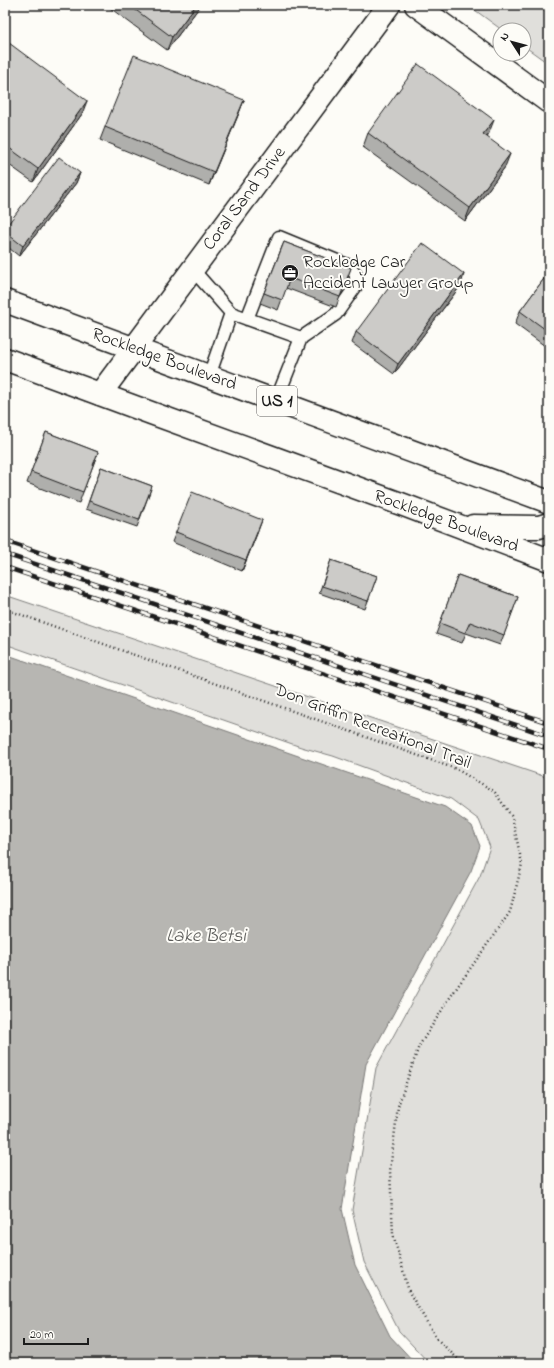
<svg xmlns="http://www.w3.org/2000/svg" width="554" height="1368" viewBox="0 0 554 1368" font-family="'Indie Flower',sans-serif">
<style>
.green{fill:#e0dfdb;stroke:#7e7e7c}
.water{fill:#b7b6b2;stroke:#797876}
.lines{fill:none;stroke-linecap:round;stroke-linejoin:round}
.service-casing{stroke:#1c1c1c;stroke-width:15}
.minor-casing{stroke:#1c1c1c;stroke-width:25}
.tertiary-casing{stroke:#1c1c1c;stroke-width:25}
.primary-casing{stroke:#1c1c1c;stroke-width:25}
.path{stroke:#1c1c1c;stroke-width:2.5;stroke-dasharray:1 3;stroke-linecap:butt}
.service{stroke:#fdfcf7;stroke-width:12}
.minor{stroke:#fdfcf7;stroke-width:22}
.tertiary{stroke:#fdfcf7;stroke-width:22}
.primary{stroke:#fdfcf7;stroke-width:22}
.rail-casing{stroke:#1c1c1c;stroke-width:4.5}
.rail{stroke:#fdfcf7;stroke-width:3;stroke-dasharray:9;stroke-linecap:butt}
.wall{fill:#afafac;stroke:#1c1c1c}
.shaded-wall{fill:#8f8e8c;stroke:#1c1c1c}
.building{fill:#cccbc8;stroke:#1c1c1c}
.labels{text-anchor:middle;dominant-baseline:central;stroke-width:4;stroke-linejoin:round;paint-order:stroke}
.shield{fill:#fdfcf7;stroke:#605f5e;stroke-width:1}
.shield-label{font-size:17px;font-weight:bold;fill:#1c1c1c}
.street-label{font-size:18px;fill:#1c1c1c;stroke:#fdfcf7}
.poi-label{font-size:18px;fill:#1c1c1c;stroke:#fdfcf7;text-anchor:start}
.water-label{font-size:19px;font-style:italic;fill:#5a5a58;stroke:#fdfcf7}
</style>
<rect width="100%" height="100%" fill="#fdfcf7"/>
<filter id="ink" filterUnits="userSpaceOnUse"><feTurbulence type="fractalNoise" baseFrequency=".025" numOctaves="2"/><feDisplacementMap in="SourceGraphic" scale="8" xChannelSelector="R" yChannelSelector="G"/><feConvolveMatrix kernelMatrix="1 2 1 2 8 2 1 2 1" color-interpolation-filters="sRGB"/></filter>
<g filter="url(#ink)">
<path class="green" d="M468,5H549V64L524,46V30H502Z
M5,595L549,778V1363H429L399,1331L364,1262L352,1210L376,1068L480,876L490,847L479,820L451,799L333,756L301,747L5,644Z"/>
<path class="water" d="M5,654L445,807L472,826L480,846L471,871L366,1064L342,1209L355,1265L390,1336L415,1363H5Z"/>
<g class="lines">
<defs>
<path id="service" d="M193,270L231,313
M247,319L279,237L347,265L356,274V286L336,314L301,338
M209,376L231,313L301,338L276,401"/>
<path id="minor" d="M100,394L389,5"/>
<path id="tertiary" d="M416,5L549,102"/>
<path id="primary" d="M5,301L549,502
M5,359L151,413L401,504L549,560
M473,526L539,527L549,524"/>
</defs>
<use href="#service" class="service-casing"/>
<use href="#minor" class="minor-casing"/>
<use href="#tertiary" class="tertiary-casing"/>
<use href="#primary" class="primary-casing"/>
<path class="path" d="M5,609L456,769L494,791L512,817L522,864L510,912L451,996L419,1046L398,1106L390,1171L393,1234L409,1292L437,1339L462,1363"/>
<use href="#service" class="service"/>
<use href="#minor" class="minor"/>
<use href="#tertiary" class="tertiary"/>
<use href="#primary" class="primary"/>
<defs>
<path id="rail" d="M5,541L549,723
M5,554L549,736
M5,567L549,749"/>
</defs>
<use href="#rail" class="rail-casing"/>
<use href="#rail" class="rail"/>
</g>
<path class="wall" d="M106,5H201L167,50Z
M5,40L82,114L33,182L5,162Z
M244,100L239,113L209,185L100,140L105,127Z
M368,133H489L487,137L505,167L465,221L363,147Z
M80,173L76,183L19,256L5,245V228Z
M284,242L351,268L336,307L286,288L278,310L260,303Z
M549,272V349L515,324L520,311Z
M461,285L394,374L352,343L356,332Z
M46,432L98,452L79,503L27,483Z
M101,467L152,486L137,527L86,509Z
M258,531L242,571L172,542L176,532Z
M331,560L377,576L365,609L319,593Z
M458,575L518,597L500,645L466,633L462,643L436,634Z"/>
<path class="shaded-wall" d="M196,5H201L167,50L172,37Z
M244,100L239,113L209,185L214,172Z
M87,101L82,114L33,182L38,169Z
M494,120L489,133L478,147L483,134Z
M510,154L505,167L465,221L470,208Z
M80,173L76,183L19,256L23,246Z
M464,274L461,285L394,374L398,364Z
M262,520L258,531L242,571L246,560Z"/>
<path class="building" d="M129,5H196L172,37Z
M5,40L87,101L38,169L5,145Z
M134,55L244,100L214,172L105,127Z
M418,64L494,120L483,134L510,154L470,208L368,133Z
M59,157L80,173L23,246L5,232V228Z
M284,242L351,268L340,297L290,278L282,300L264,293Z
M422,243L464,274L398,364L356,332Z
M549,272V332L520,311Z
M46,432L98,452L83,492L31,472Z
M101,467L152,486L139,520L89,501Z
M192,492L262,520L246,560L176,532Z
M331,560L377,576L368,601L322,586Z
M458,575L518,597L504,635L470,622L465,633L440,623Z"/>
</g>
<defs>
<symbol id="office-disc" viewBox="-11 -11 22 22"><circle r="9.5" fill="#1c1c1c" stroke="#fdfcf7"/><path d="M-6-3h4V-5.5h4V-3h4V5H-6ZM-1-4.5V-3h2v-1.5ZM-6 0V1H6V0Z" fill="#fff"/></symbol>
</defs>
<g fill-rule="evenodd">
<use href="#office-disc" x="280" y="263" width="20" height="20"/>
</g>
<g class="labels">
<rect class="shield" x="257" y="386" width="40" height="30" rx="3"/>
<g class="shield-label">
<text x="277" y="401">US 1</text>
</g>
<g class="street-label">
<text transform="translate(245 199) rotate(-53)">Coral Sand Drive</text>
<text transform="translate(164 360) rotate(20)">Rockledge Boulevard</text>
<text transform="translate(446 522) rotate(20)">Rockledge Boulevard</text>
<text transform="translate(372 727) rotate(21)">Don Griffin Recreational Trail</text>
</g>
<g class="poi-label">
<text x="303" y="263">Rockledge Car<tspan x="303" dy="21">Accident Lawyer Group</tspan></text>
</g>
<g class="water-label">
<text x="206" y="936">Lake Betsi</text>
</g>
</g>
<rect width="554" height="1368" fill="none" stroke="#fdfcf7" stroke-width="20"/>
<rect x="10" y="10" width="534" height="1348" fill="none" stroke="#1c1c1c" stroke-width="1.5" filter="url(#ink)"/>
<g transform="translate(512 42) rotate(306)"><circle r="19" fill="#fdfcf7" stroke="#a3a29f"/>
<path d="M0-3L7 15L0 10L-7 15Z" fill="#1c1c1c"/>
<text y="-6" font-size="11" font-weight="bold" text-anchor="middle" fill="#1c1c1c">N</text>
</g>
<path d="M24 1338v6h64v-6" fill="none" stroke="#1c1c1c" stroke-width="2"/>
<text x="30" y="1338" font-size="12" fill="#1c1c1c" stroke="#fdfcf7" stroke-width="3" paint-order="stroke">20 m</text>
</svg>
